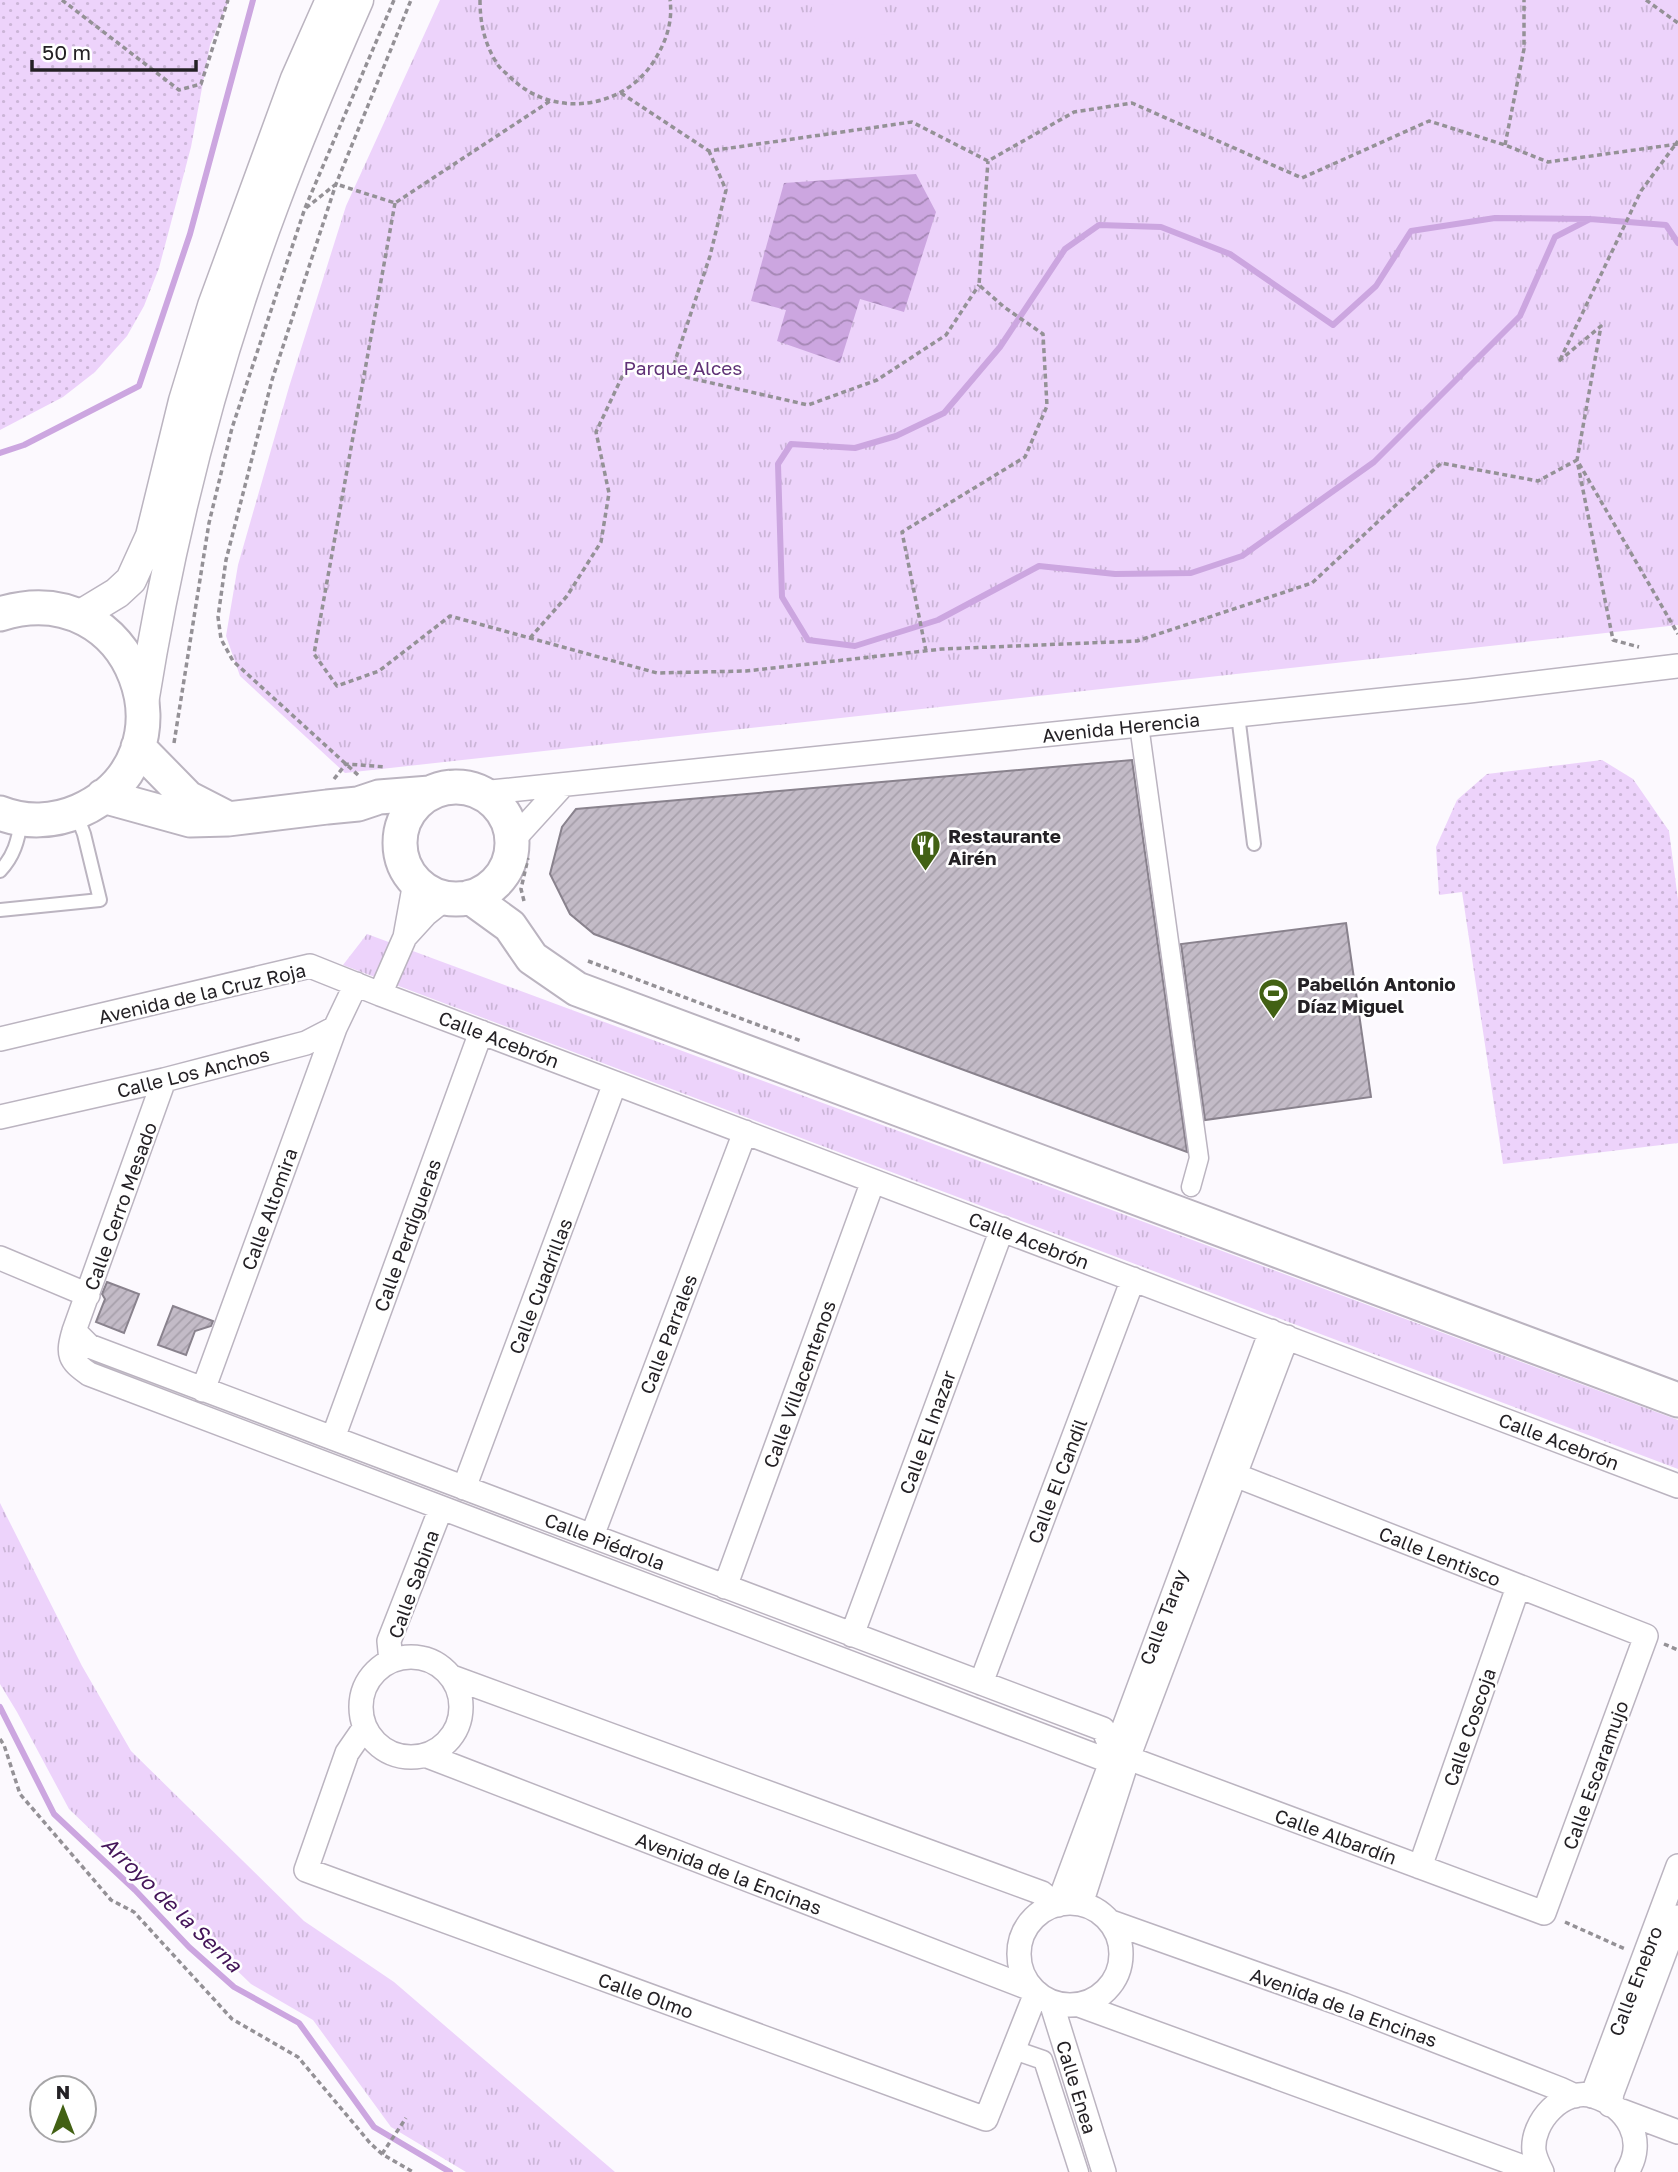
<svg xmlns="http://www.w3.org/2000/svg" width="1678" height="2172" viewBox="0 0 1678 2172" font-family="'Golos Text',sans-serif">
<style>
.grass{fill:url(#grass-dots)}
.park{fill:url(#park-tufts)}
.garden{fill:#edd3fb}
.water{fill:url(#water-waves)}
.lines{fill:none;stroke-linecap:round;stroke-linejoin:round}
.stream{stroke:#cca6e0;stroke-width:6}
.building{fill:url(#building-hatch);stroke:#89828d;stroke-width:2}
.service-casing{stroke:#bbb4c0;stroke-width:16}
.pedestrian-casing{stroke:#bbb4c0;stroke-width:21}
.minor-casing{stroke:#bbb4c0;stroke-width:26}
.tertiary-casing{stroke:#bbb4c0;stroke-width:33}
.secondary-casing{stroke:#bbb4c0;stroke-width:37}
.path{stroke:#949196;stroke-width:3.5;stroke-dasharray:5 3.5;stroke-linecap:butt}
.service{stroke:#fff;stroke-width:12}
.pedestrian{stroke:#fff;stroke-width:18}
.minor{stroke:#fff;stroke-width:23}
.tertiary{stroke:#fff;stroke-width:30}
.secondary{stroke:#fff;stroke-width:33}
.labels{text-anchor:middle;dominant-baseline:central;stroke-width:5;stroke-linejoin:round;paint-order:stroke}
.park-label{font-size:19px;fill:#603277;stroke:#fff}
.street-label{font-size:19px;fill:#242125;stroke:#fff}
.poi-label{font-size:19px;font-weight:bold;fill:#242125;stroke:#fff;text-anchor:start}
.water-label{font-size:21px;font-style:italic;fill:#441559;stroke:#fff}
</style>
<defs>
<pattern id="grass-dots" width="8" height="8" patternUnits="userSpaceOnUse" patternTransform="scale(1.75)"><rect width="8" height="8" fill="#edd3fb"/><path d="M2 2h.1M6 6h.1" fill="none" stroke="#cbb5d7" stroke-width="1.8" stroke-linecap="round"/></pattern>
<pattern id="park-tufts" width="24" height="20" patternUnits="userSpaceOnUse" patternTransform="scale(1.75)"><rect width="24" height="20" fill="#edd3fb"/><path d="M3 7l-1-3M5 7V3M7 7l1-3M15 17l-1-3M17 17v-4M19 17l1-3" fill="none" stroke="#cbb5d7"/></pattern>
<pattern id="water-waves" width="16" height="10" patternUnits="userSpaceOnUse" patternTransform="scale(1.75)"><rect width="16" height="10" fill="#cca6e0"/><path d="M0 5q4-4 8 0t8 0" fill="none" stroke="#a587b5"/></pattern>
<pattern id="building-hatch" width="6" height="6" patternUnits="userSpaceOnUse" patternTransform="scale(1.75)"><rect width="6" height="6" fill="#c3bbc7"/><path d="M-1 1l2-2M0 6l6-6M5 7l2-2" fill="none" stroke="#a7a0ab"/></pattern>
</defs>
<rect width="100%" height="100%" fill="#fcf9fe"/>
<path class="grass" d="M0,0H229L210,45L191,147L159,268L144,306L127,336L95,372L63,397L0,430Z
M1602,760L1633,779L1669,831L1678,900V1143L1503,1164L1462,892L1439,895L1436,847L1457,800L1487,774Z"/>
<path class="park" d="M440,0H1678V625L345,773L240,676L226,636L238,565L289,387L346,206Z
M367,934L1678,1420V1469L343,965Z
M0,1503L82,1666L131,1751L304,1921L394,1982L615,2172H466L391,2127L313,2020L251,1984L69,1809L17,1712L0,1684Z"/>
<path class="garden" d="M865,0H883L888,34L817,44L812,7Z"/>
<path class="water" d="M916,174L936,212L904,312L860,299L840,363L777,341L786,310L751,301L784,183Z"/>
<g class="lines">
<path class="stream" d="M1590,219L1555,237L1520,316L1374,462L1242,556L1191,573L1115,574L1039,566L938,620L855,646L808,640L782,597L778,464L791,444L855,448L896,436L944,413L1000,347L1065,249L1099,225L1161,227L1230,254L1333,325L1376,286L1411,231L1495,218L1590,219L1666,225L1678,243
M0,453L24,445L139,386L190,234L253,0
M0,1707L54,1814L135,1890L189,1947L234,1987L299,2023L374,2127L450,2172"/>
</g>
<path class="building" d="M1132,760L1187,1152L594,934L570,914L550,874L562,827L576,809Z
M1346,923L1371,1097L1205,1120L1181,944Z
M107,1282L139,1294L124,1333L96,1322L105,1299L102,1294Z
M173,1306L213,1321L211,1326L195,1331L186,1355L158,1345Z"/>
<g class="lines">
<defs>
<path id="service" d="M1238,715L1254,844
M0,871C14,856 18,841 21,821
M0,910L100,900L84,834L76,813"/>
<path id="pedestrian" d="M1139,725L1199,1158L1191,1187
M1014,2050L1043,2060L1079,2172"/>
<path id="minor" d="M481,793L1469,691L1678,666
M512,841L563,785
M405,937L426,914L446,898
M380,994L1678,1486
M0,1039L310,966L380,994L405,937L415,882
M164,1080L74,1331C67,1355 69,1360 89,1374L1109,1761
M0,1117L164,1080L306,1043L335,1028L356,984
M0,1258L88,1295
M74,1331L89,1346L1103,1729L1113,1752L1128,1758L1544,1913L1646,1636L1235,1475
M203,1390L335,1028
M333,1438L481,1032
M464,1488L615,1083
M592,1536L745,1132
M725,1587L873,1181
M852,1635L1002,1229
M361 1707a50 50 0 1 1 100 0a50 50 0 1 1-100 0Z
M391,1661L389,1641L441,1508
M452,1677L1042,1893L1056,1905
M981,1683L1133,1279
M365,1727L347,1753L306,1870L986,2119L1036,1993
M425,1755L1034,1990
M1420,1867L1518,1587
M1019 1954a51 51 0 1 1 102 0a51 51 0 1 1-102 0Z
M1081,1904L1128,1758L1287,1337
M1058,1905L1271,1331
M1111,1922L1344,2005L1560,2089L1575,2096
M1051,2002L1104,2172
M1079,2005L1537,2172
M1592,2096L1678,1866
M1610,2105L1612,2093L1678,1917
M1622,2111L1678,2132
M1542,2172C1539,2166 1535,2158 1534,2151C1531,2122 1563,2087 1593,2096C1628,2107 1647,2140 1627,2172"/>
<path id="tertiary" d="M79,616L117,593L131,580L151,536L184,401L213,306L296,79L331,0
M143,703C170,534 213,366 273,206C299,136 328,68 358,0"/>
<path id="secondary" d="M0,614C134,572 201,757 79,811C54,822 25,823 0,813
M138,747L188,798L223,816
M400 843a56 56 0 1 1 112 0a56 56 0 1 1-112 0Z
M103,796L190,820L228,819L327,807L358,804L379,797L430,793
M470,897L510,926L532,958L577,989L1678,1400"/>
</defs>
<use href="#service" class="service-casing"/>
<use href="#pedestrian" class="pedestrian-casing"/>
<use href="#minor" class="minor-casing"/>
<use href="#tertiary" class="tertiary-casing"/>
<use href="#secondary" class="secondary-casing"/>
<path class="path" d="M62,0L179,90L201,84L228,0
M480,0C480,22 484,42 496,62C499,68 505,72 510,77C552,119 623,110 654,61C666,42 673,22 670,0
M1646,0L1678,23
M621,93L709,151L912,122L988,161L1074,112L1132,103L1302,178L1429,121L1505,145L1548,162L1678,144
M1505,145L1524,49V0
M395,203L314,654L337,686L379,671L450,616L657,673L746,671L942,649L1137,641L1312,583L1441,463L1538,481L1577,460L1678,634
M306,208L336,184L395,203L550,101
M1560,360L1641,191L1678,141
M1559,361L1601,326L1577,460L1613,640L1639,647
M671,373L710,256L726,190L709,151
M530,638L567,596L601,542L609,493L596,432L628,364L808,405L877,380L946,335L979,285
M926,651L902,532L1025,457L1047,406L1043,334L1004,307L979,285L988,161
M174,743L209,523L232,428L305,208L394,0
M449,772L469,774
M358,775L233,661L221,639L218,617L226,560L272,380L336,184L411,0
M334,779L346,764L386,767
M524,901L521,889L528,858
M588,961L801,1041
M1664,1644L1678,1650
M0,1739L4,1745L20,1794L111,1900L134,1912L232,2019L298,2057L370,2143L382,2154L413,2172
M1565,1922L1625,1949
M382,2154L406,2118"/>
<use href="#service" class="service"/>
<use href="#pedestrian" class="pedestrian"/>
<use href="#minor" class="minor"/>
<use href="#tertiary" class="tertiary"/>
<use href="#secondary" class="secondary"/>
</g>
<defs>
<symbol id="restaurant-pin" viewBox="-11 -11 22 30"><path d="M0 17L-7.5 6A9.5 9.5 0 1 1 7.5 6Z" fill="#426114" stroke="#fff"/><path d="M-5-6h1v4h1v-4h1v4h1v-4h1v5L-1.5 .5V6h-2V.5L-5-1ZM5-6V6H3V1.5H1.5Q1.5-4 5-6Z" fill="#fff"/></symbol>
<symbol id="stadium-pin" viewBox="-11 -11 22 30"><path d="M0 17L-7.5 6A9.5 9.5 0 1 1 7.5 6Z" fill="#426114" stroke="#fff"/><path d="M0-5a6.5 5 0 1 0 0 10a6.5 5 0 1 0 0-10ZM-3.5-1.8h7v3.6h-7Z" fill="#fff"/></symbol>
</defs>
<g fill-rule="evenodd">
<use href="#restaurant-pin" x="908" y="828" width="35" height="47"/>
<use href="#stadium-pin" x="1256" y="976" width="35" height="47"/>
</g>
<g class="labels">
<g class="park-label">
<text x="683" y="367">Parque Alces</text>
</g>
<g class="street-label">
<text transform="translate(1121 727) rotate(-6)">Avenida Herencia</text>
<text transform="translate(202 993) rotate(-13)">Avenida de la Cruz Roja</text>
<text transform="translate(499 1039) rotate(21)">Calle Acebrón</text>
<text transform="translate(193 1072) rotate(-14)">Calle Los Anchos</text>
<text transform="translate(120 1206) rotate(-70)">Calle Cerro Mesado</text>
<text transform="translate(269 1209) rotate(-70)">Calle Altomira</text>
<text transform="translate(407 1235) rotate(-70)">Calle Perdigueras</text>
<text transform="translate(1029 1240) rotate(21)">Calle Acebrón</text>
<text transform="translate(540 1286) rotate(-69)">Calle Cuadrillas</text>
<text transform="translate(668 1334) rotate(-69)">Calle Parrales</text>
<text transform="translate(799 1384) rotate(-70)">Calle Villacentenos</text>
<text transform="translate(927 1432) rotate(-70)">Calle El Inazar</text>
<text transform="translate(1559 1441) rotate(21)">Calle Acebrón</text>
<text transform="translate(1057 1481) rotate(-69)">Calle El Candil</text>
<text transform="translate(605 1541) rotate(21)">Calle Piédrola</text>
<text transform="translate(1440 1556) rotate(22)">Calle Lentisco</text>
<text transform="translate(413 1584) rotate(-70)">Calle Sabina</text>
<text transform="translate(1163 1617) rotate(-69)">Calle Taray</text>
<text transform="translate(1469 1727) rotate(-71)">Calle Coscoja</text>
<text transform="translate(1595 1775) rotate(-70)">Calle Escaramujo</text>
<text transform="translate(1336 1836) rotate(20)">Calle Albardín</text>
<text transform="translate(729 1873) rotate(21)">Avenida de la Encinas</text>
<text transform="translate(1635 1981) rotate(-69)">Calle Enebro</text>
<text transform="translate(646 1995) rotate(20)">Calle Olmo</text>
<text transform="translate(1344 2007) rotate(20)">Avenida de la Encinas</text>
<text transform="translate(1077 2087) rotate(73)">Calle Enea</text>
</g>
<g class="poi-label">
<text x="948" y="835">Restaurante<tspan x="948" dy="22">Airén</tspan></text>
<text x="1297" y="983">Pabellón Antonio<tspan x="1297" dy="22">Díaz Miguel</tspan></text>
</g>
<g class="water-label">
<text transform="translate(172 1904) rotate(44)">Arroyo de la Serna</text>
</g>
</g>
<g transform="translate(63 2109)"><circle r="33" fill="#ffffff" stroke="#a7a6a8" stroke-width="2"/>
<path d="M0-5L12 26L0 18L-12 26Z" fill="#426114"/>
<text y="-10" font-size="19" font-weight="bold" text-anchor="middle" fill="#242125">N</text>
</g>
<path d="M32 60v10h164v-10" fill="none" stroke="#242125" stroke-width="3.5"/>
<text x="42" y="60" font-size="21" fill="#242125" stroke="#ffffff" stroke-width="5" paint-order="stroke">50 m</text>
</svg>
